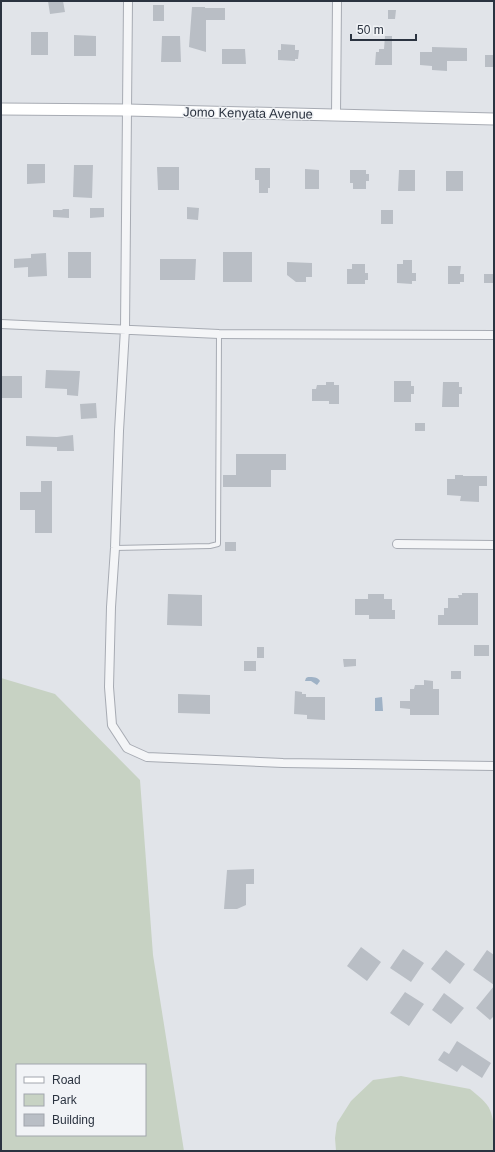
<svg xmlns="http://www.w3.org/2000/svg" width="495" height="1152" viewBox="0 0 495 1152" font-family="Helvetica,sans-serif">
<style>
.green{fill:#c7d2c3;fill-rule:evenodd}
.water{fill:#9fb2c6}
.building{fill:#b9bec5}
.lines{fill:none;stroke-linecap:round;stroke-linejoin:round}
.lane-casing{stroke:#a7abb3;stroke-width:6}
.street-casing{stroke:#a7abb3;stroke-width:10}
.secondary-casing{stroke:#a7abb3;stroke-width:13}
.lane{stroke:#f4f5f7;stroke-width:4}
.street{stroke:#f4f5f7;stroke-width:8}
.secondary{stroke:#fff;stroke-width:11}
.labels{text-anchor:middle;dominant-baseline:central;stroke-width:3;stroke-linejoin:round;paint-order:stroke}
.street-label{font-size:13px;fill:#2b3340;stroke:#f1f3f6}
</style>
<rect width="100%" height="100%" fill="#e1e4e9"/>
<path class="green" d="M1,678L55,694L140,780L153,955L184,1151H1ZM17,1065H145V1135H17Z
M401,1076L470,1089C477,1095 487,1102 490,1110C495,1122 494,1138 494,1151H336L335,1138L337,1123L351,1101L373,1080Z"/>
<path class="water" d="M308,677C313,677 318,677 320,681L317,685L311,681H305L306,678Z
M382,697L383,711H375V698Z"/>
<path class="building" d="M48,1H63L65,12L50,14Z
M153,5H164V21H153Z
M192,7H205V8H225V20H206V52L189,47Z
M388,10H396L395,19H388Z
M31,32H48V55H31Z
M74,35L96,36V56H74Z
M162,36H180L181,62H161Z
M385,36H392V65H375L376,52H379V49H384Z
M281,44L295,45V50H299L298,59H295V61L278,60V50H281Z
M432,47L467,48V61H447V71L432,70V66L420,65V52H432Z
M222,49H245L246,64H222Z
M485,55H494V67H485Z
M27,164H45V183L27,184Z
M74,165H93L92,198L73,197Z
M157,167H179V190H158Z
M255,168H270V188H268V193H259V180H255Z
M305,169L319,170V189H305Z
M350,170H366V174H369V181H366V189H353V183H350Z
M399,170H415V191H398Z
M446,171H463V191H446Z
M187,207L199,208L198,220L187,219Z
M90,208H104V217L90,218Z
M63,209H69V218L53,217V210H62Z
M381,210H393V224H381Z
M68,252H91V278H68Z
M223,252H252V282H223Z
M46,253L47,276L28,277V267L14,268V259L31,258V254Z
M160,259H196L195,280H160Z
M403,260H412V273H416V281H412V284L397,283V264H403Z
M287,262L312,263V277H306V282H296L287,275Z
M352,264H365V273H368V280H365V284H347V269H352Z
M448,266H461L460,274H464V282H460V284H448Z
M484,274H494V283H484Z
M46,370L80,371L78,396L67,395V389L45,388Z
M1,376H22V398H1Z
M394,381H411V386H414V394H411V402H394Z
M326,382H334V385H339V404H329V401H312V389H316L317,385H326Z
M443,382H459V387H462V394H459V407H442Z
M96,403L97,418L81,419L80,404Z
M415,423H425V431H415Z
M73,435L74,451H57V447L26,446V436L57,437Z
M236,454H286V470H271V487H223V475H236Z
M455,475H463V476H487V486H479V502L460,501L461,496L447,495V479H455Z
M41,481H52V533H35V510H20V492H41Z
M225,542H236V551H225Z
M462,593H478V625H438V615H444V608H448V598H459L458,595H462Z
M168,594L202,595V626L167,625Z
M368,594H384V599H392V610H395V619H369V615H355V599H368Z
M474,645H489V656H474Z
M257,647H264V658H257Z
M343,659H356V666L344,667Z
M244,661H256V671H244Z
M451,671H461V679H451Z
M424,680L433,681V689H439V715H410V709L400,708V701H410V689H414L415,685H424Z
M295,691L302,692V694H306V697H325V720L307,719V715L294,714Z
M178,694L210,695V714L178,713Z
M254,869V884H246V905L237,909H224L227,870Z
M361,947L381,962L367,981L347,966Z
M403,949L424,963L411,982L390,968Z
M446,950L465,964L450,984L431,969Z
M487,950L494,955V985L473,970Z
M494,986V1016L490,1020L476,1008Z
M405,992L424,1004L409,1026L390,1013Z
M444,993L464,1008L451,1024L432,1010Z
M457,1041L491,1063L482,1078L462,1065L457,1072L438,1060L444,1051L449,1054Z"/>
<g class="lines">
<defs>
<path id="lane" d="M115,548L210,546L218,544L219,334"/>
<path id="street" d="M128,1L125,329L119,431L115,548L111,607L109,687L112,725L127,748L147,757L283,763L494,766
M336,114L337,1
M1,324L219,334L494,335
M397,544L494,545"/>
<path id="secondary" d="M1,109L127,110L494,119"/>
</defs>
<use href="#lane" class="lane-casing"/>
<use href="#street" class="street-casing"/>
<use href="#secondary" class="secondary-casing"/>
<use href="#lane" class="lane"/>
<use href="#street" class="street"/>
<use href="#secondary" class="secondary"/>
</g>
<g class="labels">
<g class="street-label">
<text transform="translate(248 113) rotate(1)">Jomo Kenyata Avenue</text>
</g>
</g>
<rect width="495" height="1152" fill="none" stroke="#2b3340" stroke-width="4"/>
<rect x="16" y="1064" width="130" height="72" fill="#f1f3f6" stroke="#a2a6ad"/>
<rect x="24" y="1077" width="20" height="6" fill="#ffffff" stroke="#a2a6ad"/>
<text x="52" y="1084" font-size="12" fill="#2b3340">Road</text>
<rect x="24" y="1094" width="20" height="12" fill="#c7d2c3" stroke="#a2a6ad"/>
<text x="52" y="1104" font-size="12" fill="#2b3340">Park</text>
<rect x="24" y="1114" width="20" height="12" fill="#b9bec5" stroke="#a2a6ad"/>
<text x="52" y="1124" font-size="12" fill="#2b3340">Building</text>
<path d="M351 34v6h65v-6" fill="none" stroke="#2b3340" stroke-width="2"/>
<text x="357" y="34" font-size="12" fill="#2b3340" stroke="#f1f3f6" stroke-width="3" paint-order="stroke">50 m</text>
</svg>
